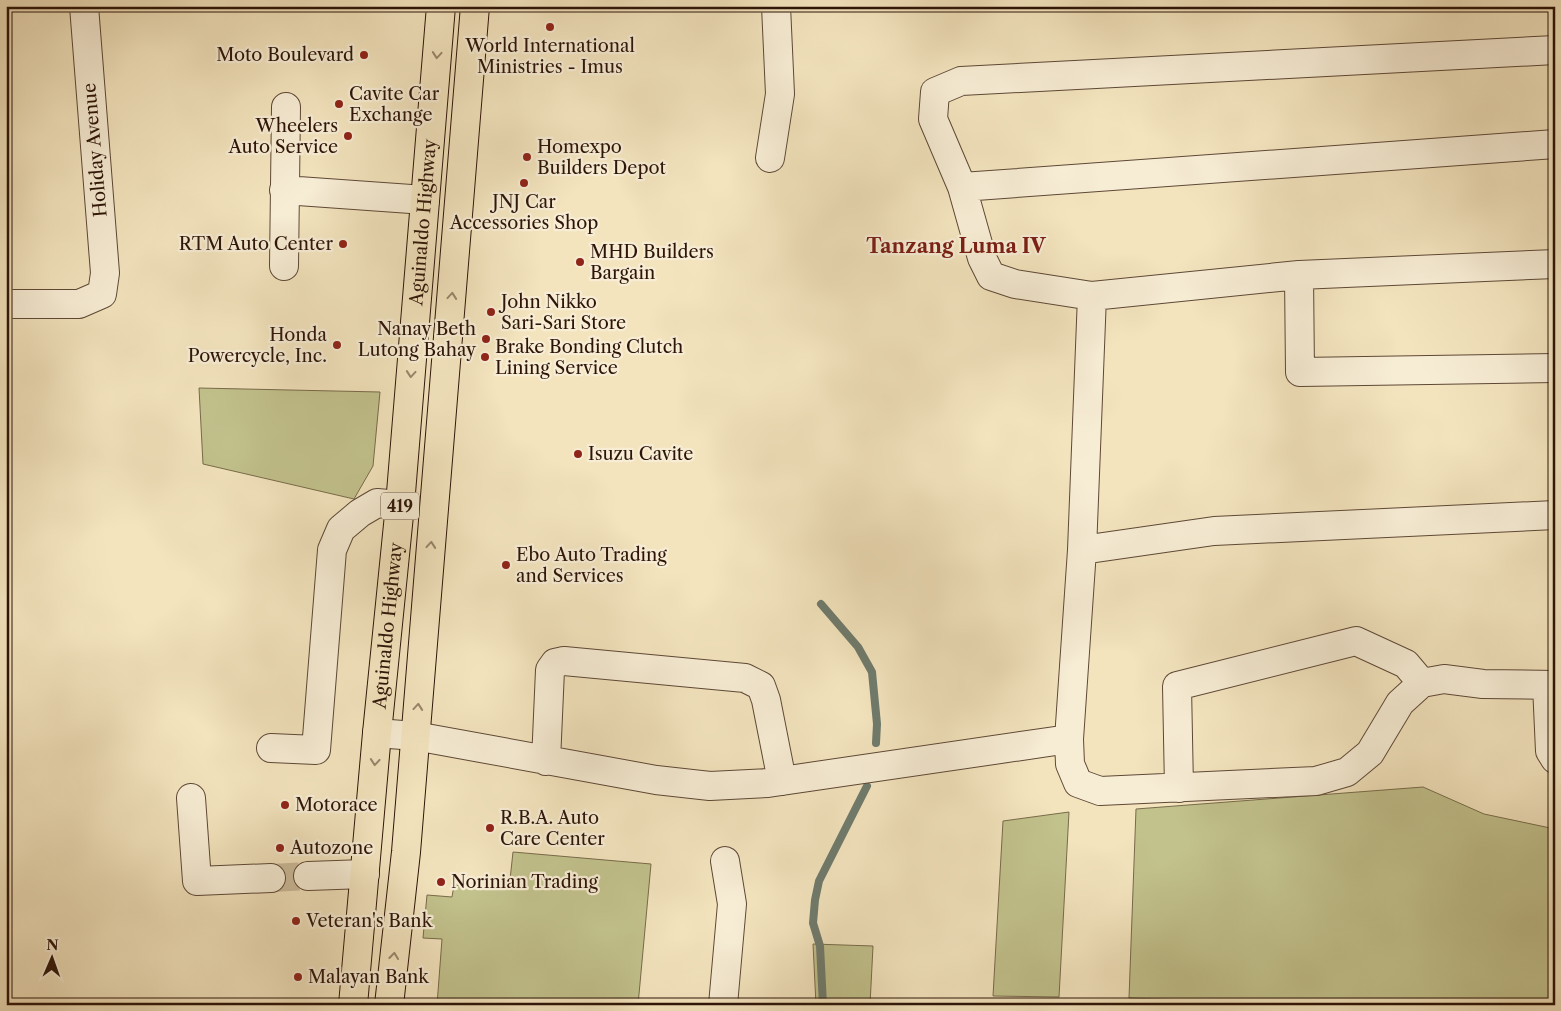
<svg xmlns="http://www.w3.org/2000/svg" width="1561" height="1011" viewBox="0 0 1561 1011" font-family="'Libre Caslon Text',serif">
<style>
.green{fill:#c2c28d;stroke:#786b4a}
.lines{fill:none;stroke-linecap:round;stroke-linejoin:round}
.stream{stroke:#6f7b6d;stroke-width:8}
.minor-tunnel{stroke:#cbba9a;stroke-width:28;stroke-dasharray:28 14;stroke-linecap:butt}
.minor-casing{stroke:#5e4836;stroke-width:30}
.highway-casing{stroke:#2d1408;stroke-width:30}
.minor{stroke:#f7edd5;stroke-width:28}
.highway{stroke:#f3e4be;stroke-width:28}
.oneway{stroke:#9a866c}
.poi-dot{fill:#8f2418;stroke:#f7edd5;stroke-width:2}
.labels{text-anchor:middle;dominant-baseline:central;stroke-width:4.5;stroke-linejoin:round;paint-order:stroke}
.shield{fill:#f7edd5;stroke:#6a5546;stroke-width:1}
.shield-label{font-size:16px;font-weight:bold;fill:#2d1408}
.poi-label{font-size:18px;fill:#2d1408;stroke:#f7edd5;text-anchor:start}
.street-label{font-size:18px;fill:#2d1408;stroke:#f7edd5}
.quarter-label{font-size:20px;font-weight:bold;fill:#7a1f14;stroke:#f7edd5}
</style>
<rect width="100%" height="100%" fill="#f3e4be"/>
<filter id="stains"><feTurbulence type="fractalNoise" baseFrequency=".004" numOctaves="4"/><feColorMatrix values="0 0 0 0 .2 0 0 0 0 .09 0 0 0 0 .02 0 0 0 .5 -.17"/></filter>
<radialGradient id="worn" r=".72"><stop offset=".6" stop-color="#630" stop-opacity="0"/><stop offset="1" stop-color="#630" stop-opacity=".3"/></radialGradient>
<path class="green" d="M199,388L380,392L373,466L354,499L203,464Z
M1423,787L1484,814L1555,829V1005H1330L1129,998L1136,809Z
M1069,812L1059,997L993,996L1003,821Z
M513,852L651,864L638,1005H437L442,939L423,938L427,895L452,897L454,885L509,889Z
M813,944L873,946L870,1005H816Z"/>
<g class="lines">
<path class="stream" d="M821,604L858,647L872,672L877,724L876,743
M823,1005L820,946L813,923L815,900L819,881L867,786"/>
<path class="minor-tunnel" d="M271,878L308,876"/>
<defs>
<path id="minor" d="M1555,50L961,81L935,92L933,119L962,187L1555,144
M770,158L780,94L776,6
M962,187L982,258L991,276L1015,284L1092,296L1299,275L1555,264
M284,190L425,200
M284,266L286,107
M1299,275L1300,372L1555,368
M1092,296L1082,550L1069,739L1070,764L1078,783L1100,791L1316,781L1347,772L1370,753L1400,703L1422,683
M6,304H79L102,294L105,273L84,6
M1082,550L1214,531L1555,515
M1547,685L1550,751L1555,759
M377,733L415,736L656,780L710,786L768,783L1069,739
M271,748L316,750L332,550L341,529L360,513L377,503L400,505
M546,761L550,670L555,663L564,661L745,678L761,686L766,700L782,781
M1179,788L1177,686L1356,641L1406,664L1422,683L1444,679L1483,684L1555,685
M191,798L197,881L271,878
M308,876L365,874
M723,1005L732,904L725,861"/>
<g id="highway">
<path id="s1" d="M353,1005L377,733L400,505L441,6"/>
<path d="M389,1005L406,852L475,6"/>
</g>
</defs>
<use href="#minor" class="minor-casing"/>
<use href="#highway" class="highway-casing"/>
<use href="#minor" class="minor"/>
<use href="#highway" class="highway"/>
</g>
<defs><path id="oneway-chevron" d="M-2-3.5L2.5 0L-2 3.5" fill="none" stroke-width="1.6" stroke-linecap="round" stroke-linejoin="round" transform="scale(1.25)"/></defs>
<g class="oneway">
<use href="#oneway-chevron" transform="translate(437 55) rotate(95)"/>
<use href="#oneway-chevron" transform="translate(452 296) rotate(-85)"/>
<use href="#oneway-chevron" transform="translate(411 374) rotate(95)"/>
<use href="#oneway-chevron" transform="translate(431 545) rotate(-85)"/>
<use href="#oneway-chevron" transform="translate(418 707) rotate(-85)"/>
<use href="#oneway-chevron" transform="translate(375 762) rotate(95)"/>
<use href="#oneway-chevron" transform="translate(394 956) rotate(-84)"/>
</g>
<g class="poi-dot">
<circle cx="550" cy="27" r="5"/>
<circle cx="364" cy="55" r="5"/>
<circle cx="339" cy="104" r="5"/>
<circle cx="348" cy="136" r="5"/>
<circle cx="527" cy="157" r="5"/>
<circle cx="524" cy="183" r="5"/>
<circle cx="343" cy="244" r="5"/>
<circle cx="580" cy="262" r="5"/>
<circle cx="491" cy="312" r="5"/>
<circle cx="486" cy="339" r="5"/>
<circle cx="337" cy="345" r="5"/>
<circle cx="485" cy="357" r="5"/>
<circle cx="578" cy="454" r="5"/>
<circle cx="506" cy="565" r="5"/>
<circle cx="285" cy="805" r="5"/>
<circle cx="490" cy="828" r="5"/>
<circle cx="280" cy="848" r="5"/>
<circle cx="441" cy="882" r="5"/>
<circle cx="296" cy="921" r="5"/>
<circle cx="298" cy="977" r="5"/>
</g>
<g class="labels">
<rect class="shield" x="381" y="492.5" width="38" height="27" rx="4"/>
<g class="shield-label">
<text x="400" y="506">419</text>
</g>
<g class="poi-label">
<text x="550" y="46" text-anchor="middle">World International<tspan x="550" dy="21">Ministries - Imus</tspan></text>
<text x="354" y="55" text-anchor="end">Moto Boulevard</text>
<text x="349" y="94">Cavite Car<tspan x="349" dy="21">Exchange</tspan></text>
<text x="338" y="126" text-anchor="end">Wheelers<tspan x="338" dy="21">Auto Service</tspan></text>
<text x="537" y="147">Homexpo<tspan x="537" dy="21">Builders Depot</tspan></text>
<text x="524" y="202" text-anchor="middle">JNJ Car<tspan x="524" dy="21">Accessories Shop</tspan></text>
<text x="333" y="244" text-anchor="end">RTM Auto Center</text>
<text x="590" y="252">MHD Builders<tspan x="590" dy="21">Bargain</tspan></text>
<text x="501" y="302">John Nikko<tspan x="501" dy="21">Sari-Sari Store</tspan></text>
<text x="476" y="329" text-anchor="end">Nanay Beth<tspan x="476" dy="21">Lutong Bahay</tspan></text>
<text x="327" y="335" text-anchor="end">Honda<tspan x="327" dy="21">Powercycle, Inc.</tspan></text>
<text x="495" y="347">Brake Bonding Clutch<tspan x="495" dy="21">Lining Service</tspan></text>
<text x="588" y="454">Isuzu Cavite</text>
<text x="516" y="555">Ebo Auto Trading<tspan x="516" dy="21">and Services</tspan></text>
<text x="295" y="805">Motorace</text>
<text x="500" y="818">R.B.A. Auto<tspan x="500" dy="21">Care Center</tspan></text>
<text x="290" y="848">Autozone</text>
<text x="451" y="882">Norinian Trading</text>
<text x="306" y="921">Veteran's Bank</text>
<text x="308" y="977">Malayan Bank</text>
</g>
<g class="street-label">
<text transform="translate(95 150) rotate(-95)">Holiday Avenue</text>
<text stroke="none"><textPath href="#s1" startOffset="786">Aguinaldo Highway</textPath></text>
<text stroke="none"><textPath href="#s1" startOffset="381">Aguinaldo Highway</textPath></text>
</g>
<g class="quarter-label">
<text x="956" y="246">Tanzang Luma IV</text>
</g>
</g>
<rect width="1561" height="1011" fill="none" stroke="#f3e4be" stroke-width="25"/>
<rect x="8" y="8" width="1546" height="996" fill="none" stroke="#2d1408" stroke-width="2.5"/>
<rect x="12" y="12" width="1536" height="986" fill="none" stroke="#2d1408"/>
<g transform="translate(52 958) rotate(2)" stroke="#f7edd5" stroke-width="4" paint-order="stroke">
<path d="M0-4L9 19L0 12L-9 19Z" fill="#2d1408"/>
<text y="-8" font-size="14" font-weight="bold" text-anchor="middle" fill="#2d1408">N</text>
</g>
<rect width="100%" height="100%" filter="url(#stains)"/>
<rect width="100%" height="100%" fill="url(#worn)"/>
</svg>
